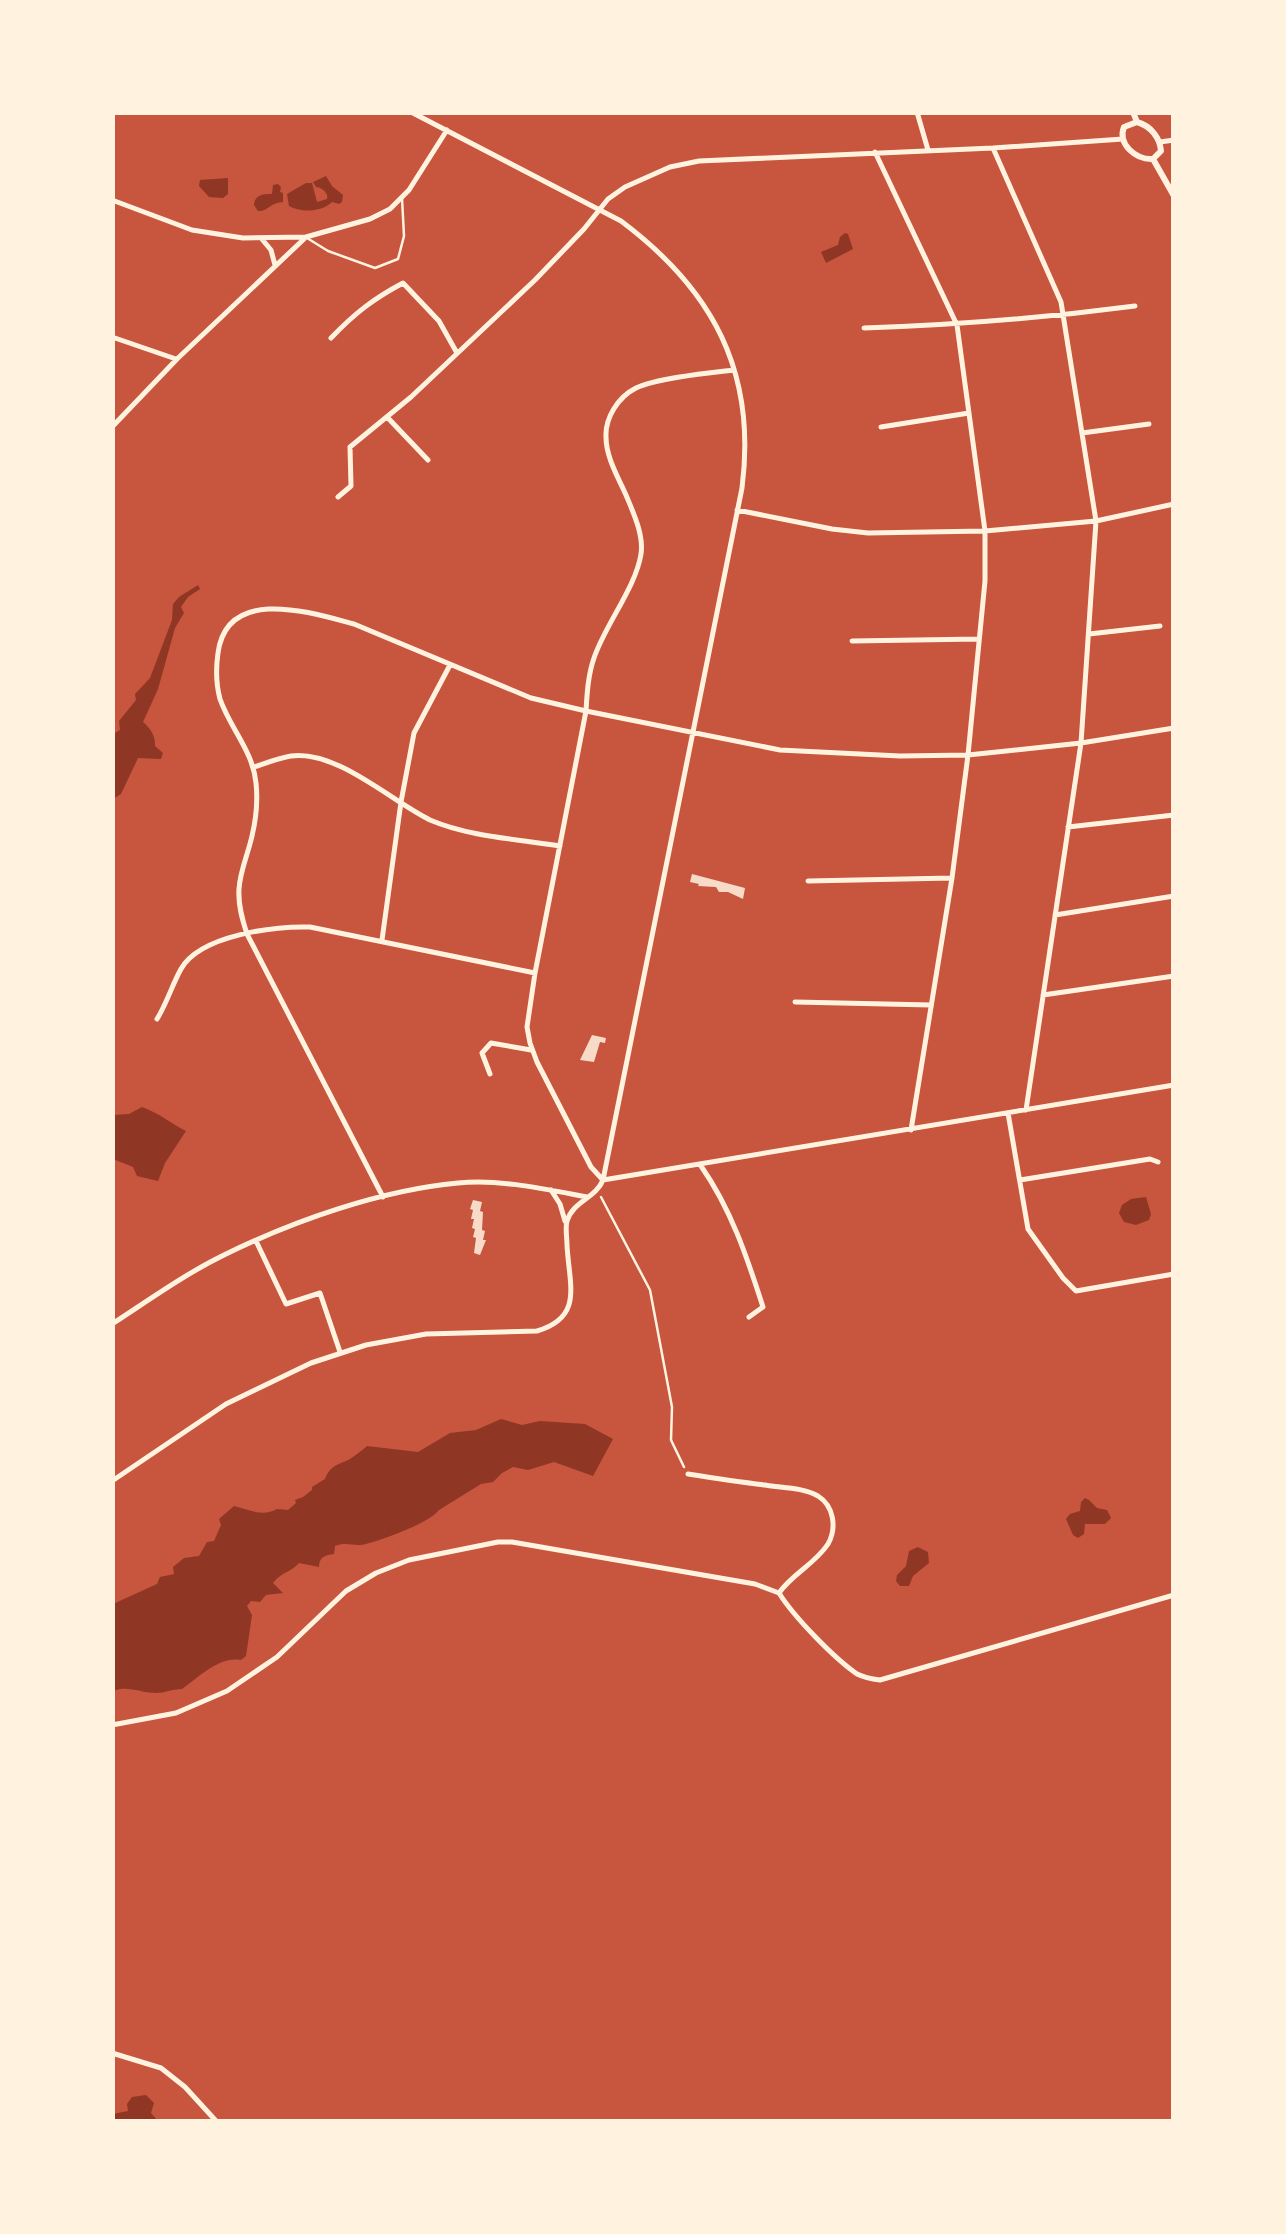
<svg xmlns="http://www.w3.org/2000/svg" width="1286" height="2234" viewBox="0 0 1286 2234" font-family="'Libre Baskerville',serif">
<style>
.water{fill:#8f3625}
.building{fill:#f7dbc8}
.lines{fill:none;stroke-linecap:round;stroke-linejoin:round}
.path{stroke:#fff3e0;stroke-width:2.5}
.service{stroke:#fff3e0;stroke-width:2.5}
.minor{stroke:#fff3e0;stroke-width:5}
.tertiary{stroke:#fff3e0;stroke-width:6}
</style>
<rect width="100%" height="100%" fill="#c8553d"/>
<path class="water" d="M326,176L332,186L343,195L342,202L339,204L332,202C322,212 301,213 289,206L287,194L306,183H312L317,202L327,199C329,193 321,187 316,187L313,182Z
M228,178V194L223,198L209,197L199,186L200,180Z
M278,184L281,187L280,192L283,193V202C271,202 267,212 258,211L254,205C255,194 264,194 272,194L273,185Z
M845,233L848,234L853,249L826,263L821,252L838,245L840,237Z
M198,585L200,589L188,597L181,607L184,613L175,628L158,689L143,722C151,729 155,735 155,746L163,753L161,759L138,758L121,794L113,799V734L120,730L119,721L136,700L135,694L150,678L172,620L173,604L179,597Z
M142,1107C159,1113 170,1123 186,1131L165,1163L158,1181L137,1176L133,1167L113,1159V1115L129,1114Z
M1146,1197L1151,1214L1149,1220L1136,1225L1124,1222L1119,1213L1122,1205L1131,1199Z
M501,1419L522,1425L540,1421L585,1424L613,1439L593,1476L554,1462L528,1470L513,1467L502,1473L493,1482L481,1484L439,1510C429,1523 385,1539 366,1544C355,1547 346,1541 335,1546L334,1554C325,1555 319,1557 319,1567L299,1563C290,1573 283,1571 273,1583L283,1593L266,1595L260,1602L251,1601L247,1606L252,1615L246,1656L241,1660C219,1656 199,1677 182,1689C172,1689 165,1693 156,1693C140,1693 128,1685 113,1691V1604L157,1584L160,1577L174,1574L173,1567L184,1558L199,1556L207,1542L214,1541L221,1525L219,1519L234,1506C249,1510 263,1517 277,1509L288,1510L296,1503L295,1500L303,1497L312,1490V1487L325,1479C330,1466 337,1465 348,1460C354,1457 361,1451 367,1446L418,1452L450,1433L476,1430Z
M1085,1498L1089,1500L1097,1508L1107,1510L1111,1518L1105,1524H1085L1084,1534L1078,1538L1073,1535L1066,1519L1070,1514L1080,1511L1081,1502Z
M918,1547L928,1552L929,1563L913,1576L909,1586H900L896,1581L897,1575L906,1566L909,1551Z
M146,2095L154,2103L151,2113L158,2121H113V2114L128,2111L127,2104L132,2097Z"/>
<path class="building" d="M692,874L745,888L743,899L728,892H719L716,887L698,886L699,884L690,882Z
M592,1035L606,1038L605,1043L600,1042L594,1062L580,1060Z
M473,1200L482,1202L480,1211L483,1212L482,1230L485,1231L483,1240H486L480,1255L474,1253L476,1238L473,1237L475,1229L472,1228L474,1219H471L473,1210L470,1209Z"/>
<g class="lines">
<path class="path" d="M601,1197L650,1290L672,1407L671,1440L684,1467"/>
<path class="service" d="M307,238L328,251L375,268L398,259L404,236L402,198"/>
<path class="minor" d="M917,112L928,150
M1160,142L1174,140
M993,148L1061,302L1096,521L1081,743L1026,1110
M875,152L957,325L985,531V581L968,755L952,878L911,1130
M112,200L192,230L243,238L306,237L370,219L390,209L409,190L447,130
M261,238L271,250L275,265
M864,328C955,325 1044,318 1135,306
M112,337L176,359
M331,338C355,313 373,299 403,283L439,321L457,353
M387,417L428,460
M112,427L177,359L304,239
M881,427L969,413
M1082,433L1149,424
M338,497L351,486L350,447L411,397L535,280L584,229L608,199L625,187L670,167L699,161L993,148L1123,139
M737,510L832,529L868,533L985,531L1096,521L1174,504
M1089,634L1160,626
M852,641L979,639
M254,767C266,763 279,758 291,756C337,750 391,801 430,820C470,837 517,839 560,846
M1068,827L1174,815
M808,881L952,878
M1055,915L1174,896
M382,940L401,802L414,733L450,665
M1043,995L1174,976
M795,1002L931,1005
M157,1019C167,1003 172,985 181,969C200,935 275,926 310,927L535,973
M490,1074L482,1053L491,1043L531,1050
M1008,1113L1028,1229L1063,1278L1076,1291L1174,1274
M701,1166C731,1209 747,1257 763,1307L749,1317
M603,1180L591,1167L537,1062L530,1043L527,1027L535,973L586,711C587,694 588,675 594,658C605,625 636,587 641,554C644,535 633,512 626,495C618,477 606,457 606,437C605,418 618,397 636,388C658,378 709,373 734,370
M603,1180L1174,1085
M1020,1180L1150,1159L1158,1162
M551,1190L560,1204L565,1221
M383,1197L247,934C242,919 238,905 239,889C240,871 248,854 252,836C256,819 258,801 256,783C253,751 230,728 220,699C216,684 216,667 218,653C227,585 312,613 354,624L531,698L586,711L780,750L900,756L968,755L1081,743L1174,728
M256,1241L286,1304L320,1293L340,1352
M112,1324C149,1300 185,1274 224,1255C293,1221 381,1190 458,1183C501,1179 545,1189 587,1197
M688,1474C713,1478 739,1482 765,1485C782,1488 802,1487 818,1496C834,1506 837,1528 828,1544C815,1564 792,1574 779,1593
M112,1481L226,1404L311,1363L366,1345L426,1334L537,1331C584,1317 569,1285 567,1245C567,1237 565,1228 567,1221C573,1201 596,1198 603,1180L742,488C757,372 713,290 621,221L411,112
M779,1593C794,1617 834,1658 857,1674C865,1678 872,1679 880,1680L1174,1595
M112,1725L176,1713L227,1691L277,1657L346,1591L376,1573L409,1560L498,1542H512L755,1584L779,1593
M112,2053L161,2068L185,2087L217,2122"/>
<path class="tertiary" d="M1133,112L1137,122
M1137,122C1151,126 1160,138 1161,151L1153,159C1136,160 1117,144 1124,127Z
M1153,159L1174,196"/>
</g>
<rect width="1286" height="2234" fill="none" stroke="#fff3e0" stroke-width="230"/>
</svg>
